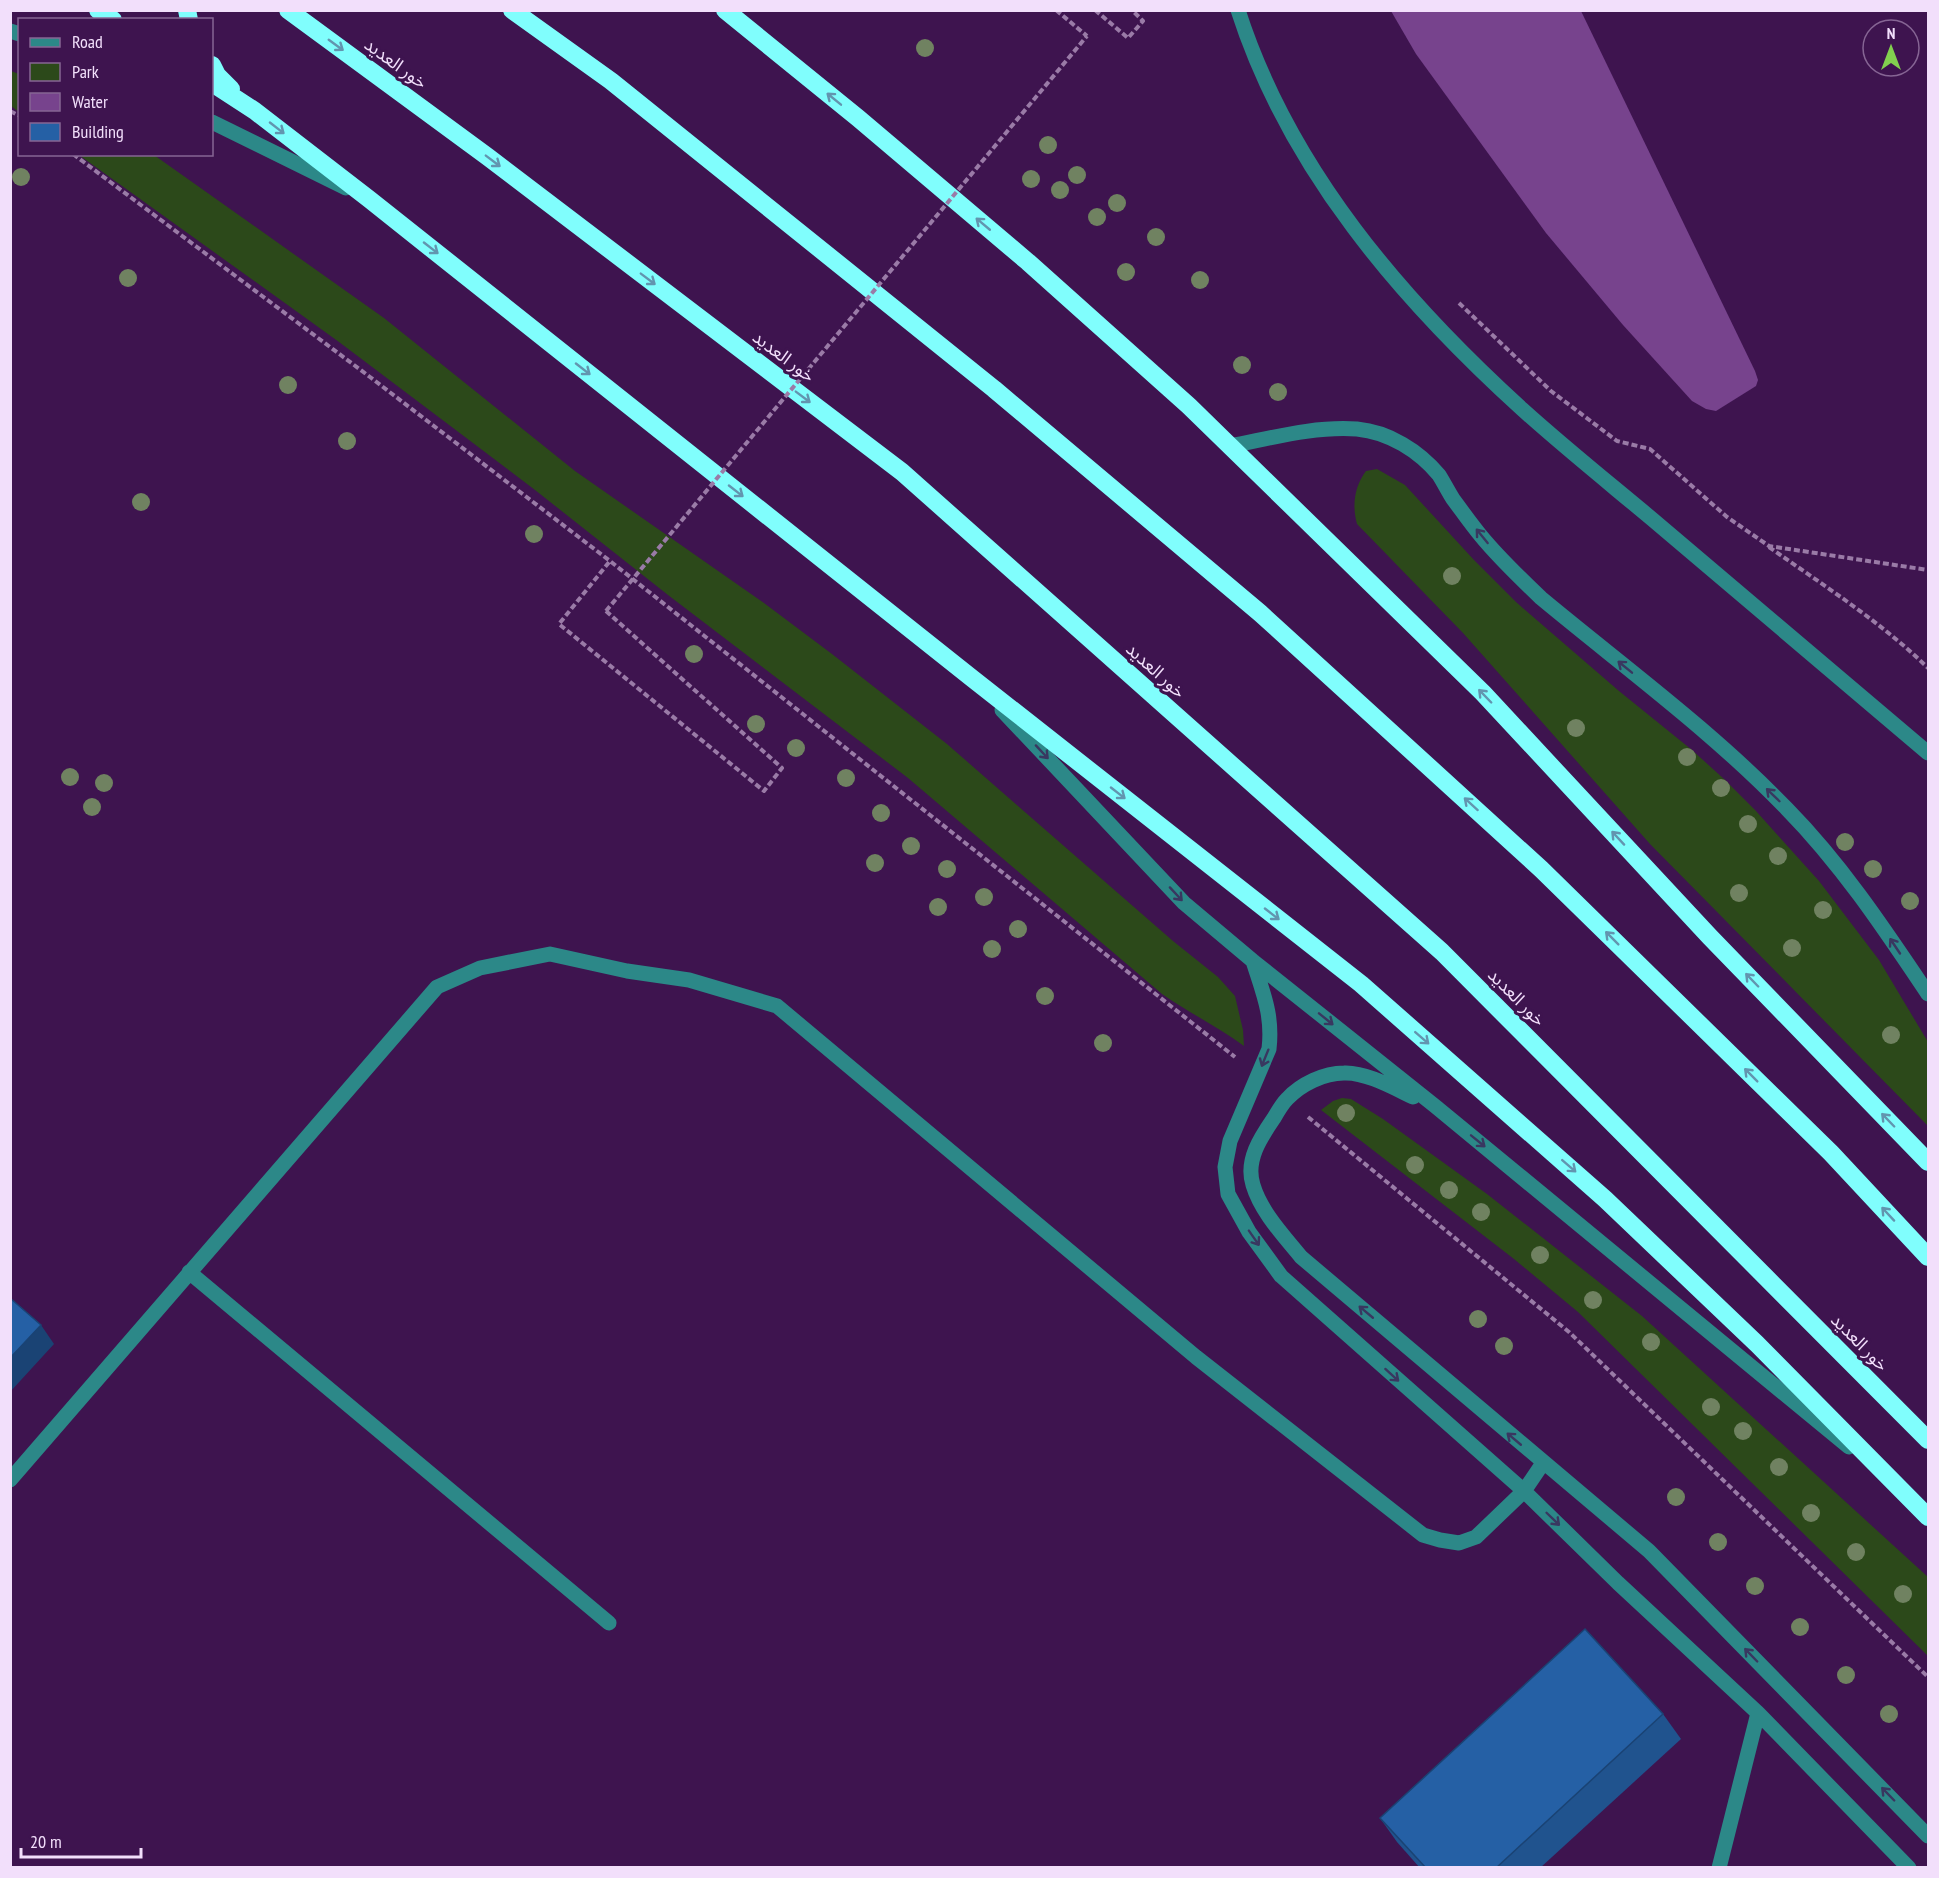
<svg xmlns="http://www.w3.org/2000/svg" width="1939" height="1878" viewBox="0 0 1939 1878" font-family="'PT Sans Narrow','Noto Sans Arabic',sans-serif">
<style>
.green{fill:#2c491a}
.water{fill:#77438d}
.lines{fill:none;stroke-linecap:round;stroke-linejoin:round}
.path{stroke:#9a7ba7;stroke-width:4;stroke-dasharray:6 3;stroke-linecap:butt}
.minor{stroke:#2c8888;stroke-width:15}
.highway{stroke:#80fefd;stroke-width:18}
.path-bridge{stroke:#9a7ba7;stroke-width:4;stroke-dasharray:6 3;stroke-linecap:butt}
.tree{fill:#708261}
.wall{fill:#20538e}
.shaded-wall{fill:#1a4374}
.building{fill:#2560a5;stroke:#1a4374;stroke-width:1.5}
.oneway{stroke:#6295af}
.oneway2{stroke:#393760}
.labels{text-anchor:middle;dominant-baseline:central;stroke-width:6;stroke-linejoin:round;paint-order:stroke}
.street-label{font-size:18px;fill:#f2dffb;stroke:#3e144f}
</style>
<rect width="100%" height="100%" fill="#3e144f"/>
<path class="green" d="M11,71L19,74V112L11,106Z
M79,155H154L384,318L575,471L764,603L832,654L947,744L1173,941L1218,977L1235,996L1243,1030L1244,1046C1218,1027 1188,1012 1162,994L908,778L668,595L535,490L469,440L339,342Z
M1377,469L1405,485L1474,560L1516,602L1619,691L1692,750L1724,779L1756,811L1819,881L1879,960L1928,1042V1126L1650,844L1463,633L1357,524C1352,506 1354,487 1366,471Z
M1342,1098L1351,1099L1383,1119L1487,1194L1642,1316L1928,1577V1656L1578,1312L1514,1259L1321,1110L1333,1101Z"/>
<path class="water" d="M1391,11H1581L1755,371L1758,380L1756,386L1716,411L1706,409L1692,401L1623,325L1546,233L1416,54Z"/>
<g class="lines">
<path class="path" d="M1056,10L1087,36
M1095,10L1128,38L1143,21L1132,10
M10,111L20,116
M73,154L370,377L610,561L1235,1057
M1459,303L1551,391L1617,441L1650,449L1727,517L1769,546L1928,570
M1769,547C1823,585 1881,622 1928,668
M606,611L782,768L764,791L559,624L610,561
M1308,1117L1569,1332L1928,1677"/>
<path class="minor" d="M1238,10C1289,169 1401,299 1522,409C1564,447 1609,483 1652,519C1744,597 1836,675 1928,753
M10,31L20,34
M212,122L346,188
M1230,446C1272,438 1314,426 1357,429C1389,432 1419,451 1439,475C1444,483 1448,491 1453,499C1462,511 1471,524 1481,536C1499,558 1520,578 1541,598C1624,667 1712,731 1787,809C1842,865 1885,930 1928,994
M1002,710L1184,903L1253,961L1435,1106L1849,1447
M1253,961C1263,993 1273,1015 1269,1049L1230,1141L1225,1167L1228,1194L1249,1232L1281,1276L1524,1491L1618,1583L1758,1713L1909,1868
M1413,1097C1394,1088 1366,1072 1344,1073C1324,1073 1301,1084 1287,1099C1282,1104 1278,1111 1274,1118C1261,1137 1245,1160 1253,1185C1261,1212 1284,1236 1301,1257L1649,1551L1928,1836
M189,1272L609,1623
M10,1480L437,987L480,968L550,954L627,971L689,980L777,1006L1196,1357L1423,1535L1440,1540L1459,1543L1476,1537L1524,1491L1543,1463
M1719,1868L1758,1713"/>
<path class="highway" d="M98,10L113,20
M187,10L189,20
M288,10L488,157L902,472L1442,952L1928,1440
M512,10L611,81L994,389L1260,613L1541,869L1831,1153L1928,1257
M725,10L858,118L1028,262L1189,406L1483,693L1710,937L1928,1162
M212,65L217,75L231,89
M212,83L255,111L369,199L973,679L1361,984L1605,1199L1757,1344L1928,1517"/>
<path class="path-bridge" d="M606,611L1087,36"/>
</g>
<g class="tree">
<circle cx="925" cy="48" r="9"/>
<circle cx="1048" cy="145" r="9"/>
<circle cx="1077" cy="175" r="9"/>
<circle cx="21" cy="177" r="9"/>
<circle cx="1031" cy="179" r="9"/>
<circle cx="1060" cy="190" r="9"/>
<circle cx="1117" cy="203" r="9"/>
<circle cx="1097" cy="217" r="9"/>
<circle cx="1156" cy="237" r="9"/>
<circle cx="1126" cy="272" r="9"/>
<circle cx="128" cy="278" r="9"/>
<circle cx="1200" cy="280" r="9"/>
<circle cx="1242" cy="365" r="9"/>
<circle cx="288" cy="385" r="9"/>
<circle cx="1278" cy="392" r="9"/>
<circle cx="347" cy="441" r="9"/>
<circle cx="141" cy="502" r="9"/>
<circle cx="534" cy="534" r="9"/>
<circle cx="1452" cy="576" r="9"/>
<circle cx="694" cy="654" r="9"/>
<circle cx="756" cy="724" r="9"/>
<circle cx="1576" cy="728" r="9"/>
<circle cx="796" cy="748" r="9"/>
<circle cx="1687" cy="757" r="9"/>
<circle cx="70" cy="777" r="9"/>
<circle cx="846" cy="778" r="9"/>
<circle cx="104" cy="783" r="9"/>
<circle cx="1721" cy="788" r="9"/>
<circle cx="92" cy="807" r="9"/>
<circle cx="881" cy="813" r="9"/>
<circle cx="1748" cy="824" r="9"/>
<circle cx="1845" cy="842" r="9"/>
<circle cx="911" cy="846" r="9"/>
<circle cx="1778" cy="856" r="9"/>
<circle cx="875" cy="863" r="9"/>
<circle cx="947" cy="869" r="9"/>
<circle cx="1873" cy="869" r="9"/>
<circle cx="1739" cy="893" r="9"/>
<circle cx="984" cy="897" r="9"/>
<circle cx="1910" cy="901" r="9"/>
<circle cx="938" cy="907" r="9"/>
<circle cx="1823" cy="910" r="9"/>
<circle cx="1018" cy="929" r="9"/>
<circle cx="1792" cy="948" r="9"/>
<circle cx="992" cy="949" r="9"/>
<circle cx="1045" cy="996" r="9"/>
<circle cx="1891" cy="1035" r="9"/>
<circle cx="1103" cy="1043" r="9"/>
<circle cx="1346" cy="1113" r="9"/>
<circle cx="1415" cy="1165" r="9"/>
<circle cx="1449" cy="1190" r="9"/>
<circle cx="1481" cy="1212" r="9"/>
<circle cx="1540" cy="1255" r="9"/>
<circle cx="1593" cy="1300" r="9"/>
<circle cx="1478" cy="1319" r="9"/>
<circle cx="1651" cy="1342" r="9"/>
<circle cx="1504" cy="1346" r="9"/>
<circle cx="1711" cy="1407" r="9"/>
<circle cx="1743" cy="1431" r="9"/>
<circle cx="1779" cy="1467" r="9"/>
<circle cx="1676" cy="1497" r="9"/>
<circle cx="1811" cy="1513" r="9"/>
<circle cx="1718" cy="1542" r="9"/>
<circle cx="1856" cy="1552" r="9"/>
<circle cx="1755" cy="1586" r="9"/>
<circle cx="1903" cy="1594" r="9"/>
<circle cx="1800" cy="1627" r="9"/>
<circle cx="1846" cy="1675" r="9"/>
<circle cx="1889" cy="1714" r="9"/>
</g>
<path class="wall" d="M1663,1714L1681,1739L1540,1868H1420L1397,1842L1380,1818Z"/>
<path class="shaded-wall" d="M41,1325L54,1344L10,1392V1358Z"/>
<path class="building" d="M10,1298L41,1325L10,1358Z
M1585,1629L1663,1714L1496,1868H1426L1380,1818Z"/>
<defs><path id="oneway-shaft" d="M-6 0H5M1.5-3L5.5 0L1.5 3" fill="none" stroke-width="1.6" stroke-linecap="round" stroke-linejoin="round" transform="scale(1.5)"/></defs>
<g class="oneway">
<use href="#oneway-shaft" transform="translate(336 45) rotate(36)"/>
<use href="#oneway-shaft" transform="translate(834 99) rotate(-141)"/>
<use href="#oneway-shaft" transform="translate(277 128) rotate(38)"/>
<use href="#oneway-shaft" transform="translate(493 161) rotate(37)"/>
<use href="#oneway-shaft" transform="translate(983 224) rotate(-140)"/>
<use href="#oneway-shaft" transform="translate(431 248) rotate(38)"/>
<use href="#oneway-shaft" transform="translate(648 279) rotate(37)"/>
<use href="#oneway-shaft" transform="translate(583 369) rotate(38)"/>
<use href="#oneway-shaft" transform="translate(803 397) rotate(37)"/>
<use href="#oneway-shaft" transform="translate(736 491) rotate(38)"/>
<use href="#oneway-shaft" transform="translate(1485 696) rotate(-134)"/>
<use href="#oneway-shaft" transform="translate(1118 793) rotate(38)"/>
<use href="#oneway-shaft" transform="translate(1471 804) rotate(-138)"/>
<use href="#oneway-shaft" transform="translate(1618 838) rotate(-133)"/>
<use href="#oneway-shaft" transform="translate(1272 914) rotate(38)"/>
<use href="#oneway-shaft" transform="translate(1612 938) rotate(-135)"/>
<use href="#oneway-shaft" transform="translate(1752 980) rotate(-134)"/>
<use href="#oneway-shaft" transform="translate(1422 1038) rotate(41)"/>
<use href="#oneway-shaft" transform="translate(1751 1075) rotate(-135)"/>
<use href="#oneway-shaft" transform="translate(1888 1120) rotate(-134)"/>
<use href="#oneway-shaft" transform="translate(1569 1166) rotate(41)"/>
<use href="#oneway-shaft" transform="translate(1888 1214) rotate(-133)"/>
</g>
<g class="oneway2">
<use href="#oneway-shaft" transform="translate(1482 536) rotate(-129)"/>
<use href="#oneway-shaft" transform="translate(1625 667) rotate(-141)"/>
<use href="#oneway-shaft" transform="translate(1042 752) rotate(47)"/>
<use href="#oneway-shaft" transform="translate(1773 795) rotate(-136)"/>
<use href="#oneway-shaft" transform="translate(1176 894) rotate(47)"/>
<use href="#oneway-shaft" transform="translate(1895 946) rotate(-124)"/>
<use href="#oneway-shaft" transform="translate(1326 1019) rotate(39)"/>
<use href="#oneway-shaft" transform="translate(1265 1058) rotate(112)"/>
<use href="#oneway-shaft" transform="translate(1478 1141) rotate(39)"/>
<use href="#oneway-shaft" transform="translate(1254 1238) rotate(55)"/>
<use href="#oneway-shaft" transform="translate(1366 1312) rotate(-140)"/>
<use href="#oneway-shaft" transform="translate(1392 1375) rotate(42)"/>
<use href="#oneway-shaft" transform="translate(1514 1439) rotate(-140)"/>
<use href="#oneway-shaft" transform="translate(1553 1519) rotate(44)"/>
<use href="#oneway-shaft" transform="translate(1751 1655) rotate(-134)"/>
<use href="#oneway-shaft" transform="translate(1888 1794) rotate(-134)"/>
</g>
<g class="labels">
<g class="street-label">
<text transform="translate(396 63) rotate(36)">خور العديد</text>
<text transform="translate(784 356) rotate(37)">خور العديد</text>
<text transform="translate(1156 670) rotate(42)">خور العديد</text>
<text transform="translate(1517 997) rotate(45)">خور العديد</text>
<text transform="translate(1860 1342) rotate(45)">خور العديد</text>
</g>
</g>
<rect width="1939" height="1878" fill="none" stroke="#f2dffb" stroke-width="24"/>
<rect x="18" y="18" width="195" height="138" fill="#3e144f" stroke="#866594" stroke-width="1.5"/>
<rect x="30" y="38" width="30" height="9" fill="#2c8888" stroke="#866594" stroke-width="1.5"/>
<text x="72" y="48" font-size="18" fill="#f2dffb">Road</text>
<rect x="30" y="63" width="30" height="18" fill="#2c491a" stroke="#866594" stroke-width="1.5"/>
<text x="72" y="78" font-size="18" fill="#f2dffb">Park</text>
<rect x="30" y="93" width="30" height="18" fill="#77438d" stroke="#866594" stroke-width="1.5"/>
<text x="72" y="108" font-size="18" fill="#f2dffb">Water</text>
<rect x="30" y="123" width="30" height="18" fill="#2560a5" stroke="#866594" stroke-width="1.5"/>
<text x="72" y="138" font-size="18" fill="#f2dffb">Building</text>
<g transform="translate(1891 48)"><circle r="28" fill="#3e144f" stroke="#866594" stroke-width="1.5"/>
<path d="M0-4.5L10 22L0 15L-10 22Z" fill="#82d04f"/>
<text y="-9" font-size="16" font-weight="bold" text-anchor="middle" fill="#f2dffb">N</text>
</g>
<path d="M21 1848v9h120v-9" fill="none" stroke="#f2dffb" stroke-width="3"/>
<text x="30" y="1848" font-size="18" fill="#f2dffb" stroke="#3e144f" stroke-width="4.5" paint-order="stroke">20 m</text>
</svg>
